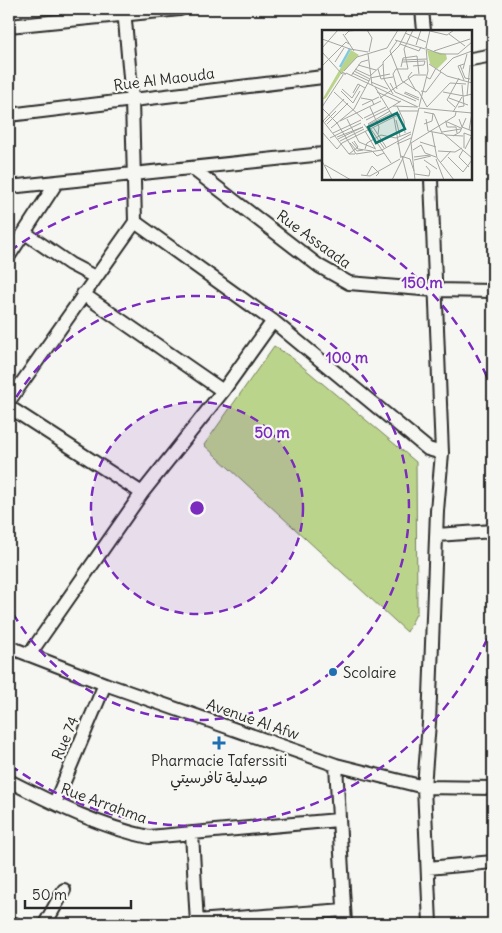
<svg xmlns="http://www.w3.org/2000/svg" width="502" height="933" viewBox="0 0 502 933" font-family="Delius,'Playpen Sans Arabic',sans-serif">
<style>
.park{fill:#bbd48b;stroke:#73805b}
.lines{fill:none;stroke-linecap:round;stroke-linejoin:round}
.street-casing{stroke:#2b2b2b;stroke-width:16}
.street{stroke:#f6f6f2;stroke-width:12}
.ring{fill:none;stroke:#7b2cbf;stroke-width:2.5;stroke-dasharray:9 6}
.poi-dot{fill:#1f6fb2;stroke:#f6f6f2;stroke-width:2}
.labels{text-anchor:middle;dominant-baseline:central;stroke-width:4.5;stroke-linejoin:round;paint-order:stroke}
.street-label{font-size:15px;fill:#2b2b2b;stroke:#f6f6f2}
.poi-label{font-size:15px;fill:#2b2b2b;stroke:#f6f6f2;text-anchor:start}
.inset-river{fill:none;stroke:#80c9e0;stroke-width:2.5}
.inset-road{fill:none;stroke:#a5a5a2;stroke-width:1}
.view{fill:#0f766e;fill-opacity:0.15;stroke:#0f766e;stroke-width:2.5}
.inset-edge{fill:none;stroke:#2b2b2b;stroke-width:2.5}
.centre{fill:#7b2cbf;stroke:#f6f6f2;stroke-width:2.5}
.ring-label{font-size:15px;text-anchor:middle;font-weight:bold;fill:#7b2cbf;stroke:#f6f6f2;stroke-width:4.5;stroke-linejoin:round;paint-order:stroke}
</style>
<rect width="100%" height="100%" fill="#f6f6f2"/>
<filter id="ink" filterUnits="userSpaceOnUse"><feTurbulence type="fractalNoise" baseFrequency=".02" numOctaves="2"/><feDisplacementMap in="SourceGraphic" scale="10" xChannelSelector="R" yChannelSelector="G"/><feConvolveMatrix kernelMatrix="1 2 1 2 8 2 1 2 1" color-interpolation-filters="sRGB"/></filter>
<g filter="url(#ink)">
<path class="park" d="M274,346L291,357L416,462L417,612L407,632L204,445Z"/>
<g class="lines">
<defs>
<path id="street" d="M422,9L424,31
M9,26L180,9
M471,59L493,55
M9,115L323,77
M193,169L319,266L349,283L434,290L493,291
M9,187L323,154
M135,222L273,321L428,449L442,453
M25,233L70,264L95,277
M9,256L57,182
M83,294L223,391
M9,401L135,222L132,100L124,9
M9,407L142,493
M437,535L493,531
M9,647L105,684L336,765L424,787L493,788
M29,655L142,493L223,391L273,321
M336,765L345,924
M9,781C53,803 100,827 149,837L338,820
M55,803L105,684
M192,833L197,924
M428,868L493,862
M197,921L344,910
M9,922L15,924
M45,924L64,890
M430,924L424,787L429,723L437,511L442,453L431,179"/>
</defs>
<use href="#street" class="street-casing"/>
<use href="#street" class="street"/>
</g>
</g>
<circle cx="197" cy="508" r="106" fill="#7b2cbf" fill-opacity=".12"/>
<g class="ring">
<circle cx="197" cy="508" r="106"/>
<path d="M9 410A212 212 0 1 1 9 606"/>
<path d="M493 625A318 318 0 0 1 10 765M10 251A318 318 0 0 1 493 391"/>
</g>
<g class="poi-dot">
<circle cx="333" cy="672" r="5"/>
<path d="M216.5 735.5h5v5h5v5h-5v5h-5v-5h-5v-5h5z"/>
</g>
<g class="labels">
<g class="street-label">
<text transform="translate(164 79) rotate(-7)">Rue Al Maouda</text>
<text transform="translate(314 239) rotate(36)">Rue Assaada</text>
<text transform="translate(253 719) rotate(19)">Avenue Al Afw</text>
<text transform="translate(65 738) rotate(-67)">Rue 74</text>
<text transform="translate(104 803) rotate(20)">Rue Arrahma</text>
</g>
<g class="poi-label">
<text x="343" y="672">Scolaire</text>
<text x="219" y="760" text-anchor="middle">Pharmacie Taferssiti<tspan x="219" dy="17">صيدلية تافرسيتي</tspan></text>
</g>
</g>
<g transform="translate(322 30)">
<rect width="150" height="150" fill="#f6f6f2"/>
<path d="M29,20L37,25L19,44L4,68L0,70Z" fill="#bbd48b"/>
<path d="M105,20L124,24L125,29L115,39L108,34Z" fill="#bbd48b"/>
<path class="inset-river" d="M18,37L28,19"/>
<path class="inset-road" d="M45,0L50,8L47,22M108,1L125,5L132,0M83,3L104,12M21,4L32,21M127,4L143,16M23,5L27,1L38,0M0,9L28,19L46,22M73,10L103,19M75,11L68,21L80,51L97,62L105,77M78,14L97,21L99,17M94,15L99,0M0,18L16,0M104,18L108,0M105,19L118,24H136L150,12M112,21L148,9M0,22L20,44H24L20,42M46,24L50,55M80,30L105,29M13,32L22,18M80,32L103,31M107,34L125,46L150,53M36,35L54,40M138,35L143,48L148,49M0,36L24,12L27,14M91,36L102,35L103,31M79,37L81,28L95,26L97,44M33,39L48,46L61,34M56,39L59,49L71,47M141,39L145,24M22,41L35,27L65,18L76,0M32,41L48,49M118,41L131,28L150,21M90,42L86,47L94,61M24,43L96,77M30,43L47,51M29,46L39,32L46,30M104,47L108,49L114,38M48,48L68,44M142,50L136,36L142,34M49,52L66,59M68,53L73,62L94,71M53,57L72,88L79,128M20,59L30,68L38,55M75,59L71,44L74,39H86L82,19L91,0M19,61L31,73L38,61M99,61L104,62L119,42M12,62L41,89M55,62L78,72M83,62L97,68M121,62L142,66L150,64M31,63L36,54L43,58M82,63L97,70M71,64L62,49L61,32L77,16L85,0M145,66L148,35M39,68L50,70L52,75M58,68L92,45H104M127,68L146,75M22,69L1,91L27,124H33M40,75L57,67M71,76L95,77M75,76L82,91L83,103M0,77L21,45M48,77L57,97L56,104M97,77L106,41L104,17M105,77L128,53L144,54M133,77L125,70L137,48M136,77L142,76L140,55M0,78L15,93L34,124L60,120L89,104M97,78L150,83M66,79L79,71M77,81H96M102,82L112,84L120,103M131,82L140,67M42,88L64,77M25,89L37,112L54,119M104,89L106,101L122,104L150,128M137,89L140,97L150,101M44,90L66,79M74,90L78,106M18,91L59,71M123,91L139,98M3,92L14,81M124,92L125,97H134L135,103M5,94L26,73M42,94L69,133M46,94L68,81M102,94L110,91L111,83M46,95L62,118M46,95L70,83M48,97L71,85M51,97L64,117M9,98L32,79L48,49M147,100L150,83M43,101L53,118M0,102L15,119L20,113L78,84M110,102L115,128L132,150M120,102L139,99M11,103L39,90M123,105L141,106M131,106L138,102L144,88M15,107L41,97M8,108L39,93M16,109L41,97M18,111L42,99M30,112L36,119L50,121L55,126L62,123M98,112L114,117M28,113L35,121L41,120M89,113L133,86L134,82M89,113L93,150M75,114L89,108M142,118V103L150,106M43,119L45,113L59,105L74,108L89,102M143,119L150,105M91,120L99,115L103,123L114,127M141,120L137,127L147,137M116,121L133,122L140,118M27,124L36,117L32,111M79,126L88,129L92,141M80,126L86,150M92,127L108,125M126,127L141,142L150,130M114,129L122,150M92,130L109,126M102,130L115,139M0,131L10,150M118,133L129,121M3,135L29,150M93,144L107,146L108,141L104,136M39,145L48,146L78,129M45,145L50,136L57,143L54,146M70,150L88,114L97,78"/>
<path class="view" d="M75,83L83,99L54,113L46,97Z"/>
<rect width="150" height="150" class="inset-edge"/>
</g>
<circle cx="197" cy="508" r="8" class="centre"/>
<g class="ring-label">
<text x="422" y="288">150 m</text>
<text x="347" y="363">100 m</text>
<text x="272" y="438">50 m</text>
</g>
<rect width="502" height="933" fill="none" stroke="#f6f6f2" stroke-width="30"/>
<rect x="15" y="15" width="472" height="903" fill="none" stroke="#2b2b2b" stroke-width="2" filter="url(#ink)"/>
<path d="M25 900v8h106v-8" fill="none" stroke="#2b2b2b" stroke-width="2.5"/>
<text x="32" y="900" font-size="15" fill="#2b2b2b" stroke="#f6f6f2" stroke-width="4" paint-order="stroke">50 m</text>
</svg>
